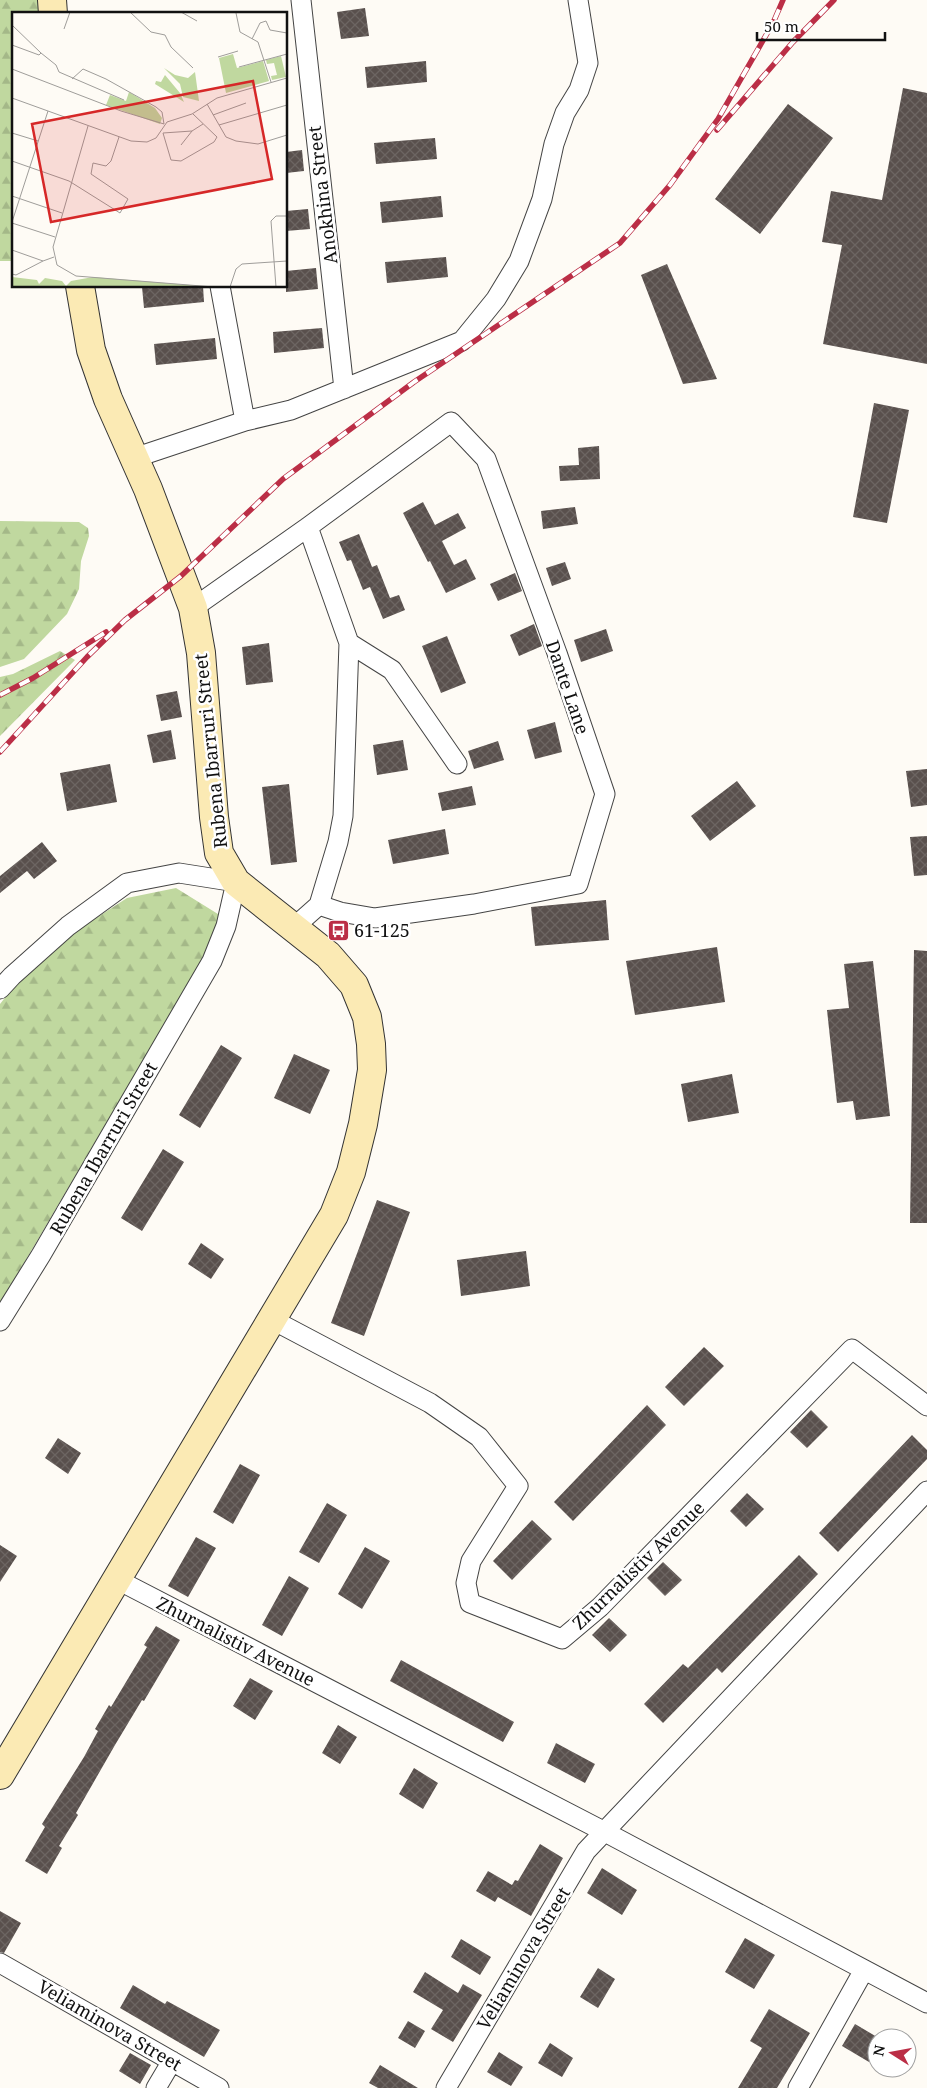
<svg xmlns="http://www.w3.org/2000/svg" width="927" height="2088" viewBox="0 0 927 2088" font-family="'Noto Serif',serif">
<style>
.forest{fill:url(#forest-firs)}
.building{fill:url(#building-cross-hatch)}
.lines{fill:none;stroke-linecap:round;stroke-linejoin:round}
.minor-casing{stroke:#444;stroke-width:21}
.secondary-casing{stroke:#333;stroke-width:30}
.minor{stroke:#fff;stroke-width:19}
.secondary{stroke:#fbeab4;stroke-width:28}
.rail-casing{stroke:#bb2e46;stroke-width:5.5}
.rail{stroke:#fff;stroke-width:4;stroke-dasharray:11;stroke-linecap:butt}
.labels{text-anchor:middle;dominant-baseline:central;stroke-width:5;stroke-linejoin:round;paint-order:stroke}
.street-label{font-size:18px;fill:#111;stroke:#fff}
.poi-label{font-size:18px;fill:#111;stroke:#fff;text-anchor:start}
.inset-road{fill:none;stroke:#9f9d9a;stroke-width:1}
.view{fill:#d62828;fill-opacity:0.15;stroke:#d62828;stroke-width:2.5}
.inset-edge{fill:none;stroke:#111;stroke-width:2.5}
</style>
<defs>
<pattern id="forest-firs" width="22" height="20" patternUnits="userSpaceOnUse" patternTransform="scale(1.25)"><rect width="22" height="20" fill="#c0d89f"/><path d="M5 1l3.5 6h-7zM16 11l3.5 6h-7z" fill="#a4b888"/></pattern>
<pattern id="building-cross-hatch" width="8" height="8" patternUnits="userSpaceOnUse" patternTransform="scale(1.25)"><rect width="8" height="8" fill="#59504d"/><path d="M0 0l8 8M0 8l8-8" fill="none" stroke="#6c6562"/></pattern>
</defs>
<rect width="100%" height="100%" fill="#fefbf5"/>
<path class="forest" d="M0,0H45L47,14H14V261H0Z
M0,521L79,522L88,528L89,536L81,561L79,589L67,614L24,659L0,667Z
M60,651L75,660L0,736V677L13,674Z
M176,888L226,919L0,1304V1004L16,984L73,933L127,898Z"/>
<path class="building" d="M365,8L369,36L341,39L337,12Z
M426,61L427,82L367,88L365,67Z
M903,88L927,93V364L823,344L842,245L822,242L831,191L882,200Z
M788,104L833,138L760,234L715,199Z
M435,138L437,159L376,164L374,143Z
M302,150L304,171L286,173V152Z
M441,196L443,217L382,223L380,202Z
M308,209L310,229L286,231V211Z
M446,257L448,277L387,283L385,262Z
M667,264L717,379L683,384L641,275Z
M316,268L318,289L286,292V271Z
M151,286H203L204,302L144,308L142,287Z
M322,328L324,348L274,353L273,332Z
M215,338L217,359L156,365L154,344Z
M874,403L909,410L887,523L853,517Z
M599,446L600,479L560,481L559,466L579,465L578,448Z
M423,502L435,525L458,513L466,528L442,541L454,565L466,559L476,579L446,593L430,561L428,562L403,513Z
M575,507L578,524L543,529L541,511Z
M359,534L372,567L377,565L390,598L399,595L405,610L383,619L370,587L363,590L351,560L347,561L339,542Z
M565,562L571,579L552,586L546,568Z
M515,573L522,591L498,601L490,584Z
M534,624L542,646L519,656L510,635Z
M606,629L613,651L581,662L574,640Z
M447,636L466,683L441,693L422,646Z
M269,643L273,682L246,685L242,647Z
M177,691L182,717L161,721L156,695Z
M555,722L562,752L535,759L527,730Z
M171,730L176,759L153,763L147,735Z
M403,740L408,770L377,775L373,745Z
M498,741L504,760L474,769L468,751Z
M110,764L117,802L67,811L60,773Z
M927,769V805L911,807L906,771Z
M737,781L756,806L710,841L691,816Z
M289,784L297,862L271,865L262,787Z
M472,786L476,805L442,811L438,793Z
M445,829L449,854L393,864L388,840Z
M927,836V875L914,876L910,837Z
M42,842L57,861L34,879L27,871L0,893V876Z
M606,900L609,940L535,946L531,907Z
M717,947L725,1002L635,1015L626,961Z
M914,950L927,951V1223H910Z
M873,961L890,1116L856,1120L853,1101L837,1103L827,1010L849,1008L844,964Z
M221,1045L242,1058L200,1128L179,1115Z
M294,1054L330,1070L310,1114L274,1098Z
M732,1074L739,1113L688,1122L681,1084Z
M163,1149L184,1162L142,1231L121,1218Z
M377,1200L410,1212L364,1336L331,1323Z
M201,1243L224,1259L211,1279L188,1264Z
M526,1251L530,1286L461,1296L457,1260Z
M704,1347L724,1366L684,1406L665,1387Z
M647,1405L666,1425L573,1521L554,1502Z
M811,1410L828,1427L807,1448L790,1432Z
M912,1435L927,1450V1459L838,1552L819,1533Z
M58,1438L81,1453L68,1474L45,1458Z
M240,1464L260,1475L233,1524L213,1512Z
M747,1493L764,1509L746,1527L730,1511Z
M327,1503L347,1515L319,1563L299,1552Z
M532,1520L552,1539L512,1580L493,1561Z
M196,1537L216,1548L188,1597L168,1586Z
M0,1545L17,1556L0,1582Z
M365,1547L390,1561L362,1609L338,1594Z
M799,1555L818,1574L722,1673L717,1668L663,1723L644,1704L683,1664L688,1668Z
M663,1562L682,1580L665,1596L647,1578Z
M289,1576L309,1588L282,1636L262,1625Z
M609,1618L627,1635L610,1652L592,1635Z
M156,1626L180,1640L144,1701L142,1700L115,1745L76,1813L78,1815L59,1846L62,1848L47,1874L25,1861L45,1827L42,1824L84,1757L98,1731L95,1729L109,1705L111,1707L147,1647L144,1645Z
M401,1660L514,1722L503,1742L390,1681Z
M250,1678L273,1691L255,1720L233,1706Z
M338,1725L357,1737L340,1764L322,1753Z
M556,1743L595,1764L585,1783L547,1763Z
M414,1768L438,1783L423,1809L399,1794Z
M540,1844L563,1858L531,1916L498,1897L495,1902L476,1891L488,1871L512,1885L515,1880L518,1881Z
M602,1868L637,1890L622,1915L587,1893Z
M0,1911L21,1923L4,1953L0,1952Z
M745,1938L775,1955L754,1989L725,1972Z
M461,1939L491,1957L480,1975L451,1957Z
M598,1968L615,1979L598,2008L580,1997Z
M425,1972L458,1993L463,1984L482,1995L453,2042L431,2029L443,2010L413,1992Z
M133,1985L165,2004L167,2001L220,2030L204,2057L120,2008Z
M769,2009L810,2033L777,2088H738L762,2048L750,2041Z
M408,2021L425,2031L415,2048L398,2038Z
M855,2024L877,2037V2048L869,2062L842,2046Z
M550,2043L573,2058L562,2077L538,2063Z
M499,2052L523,2067L511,2086L487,2072Z
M130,2053L151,2065L140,2084L119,2071Z
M380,2065L418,2088H378L369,2083Z"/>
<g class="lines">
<defs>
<path id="minor" d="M301,0L344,389
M220,286L245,421
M134,458L245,421L291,410L462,341L496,299L519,261L542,199L554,144L565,113L579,90L588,63L578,0
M193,608L308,527L451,422L486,459L557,653L605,794L578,884L474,904L375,918L340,912L319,905
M349,643L392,670L457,764
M293,928L319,905L338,842L343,816L349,643L308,527
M0,989L12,976L68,926L127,883L179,873L236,882L226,926L212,961L41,1255L0,1321
M271,1319L430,1403L479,1437L518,1486L471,1561L466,1583L470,1603L562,1639L600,1607L852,1349L927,1406
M116,1579L605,1832L927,2003
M0,1963L219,2088
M156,2088L172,2061
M446,2088L586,1851L927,1491
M798,2088L864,1970"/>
<path id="secondary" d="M52,0L53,14
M0,1775L334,1215L351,1172L363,1124L372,1070L371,1044L367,1017L354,985L328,955L236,882L219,853L214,817L201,653L193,608L148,489L108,399L91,350L80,286"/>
</defs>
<use href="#minor" class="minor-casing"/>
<use href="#secondary" class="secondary-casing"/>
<use href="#minor" class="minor"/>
<use href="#secondary" class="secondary"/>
<defs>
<path id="rail" d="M717,130L793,42L834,0
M0,695L33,678L106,632
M0,752L87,657L125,620L181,576L283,479L414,382L620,243L670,185L718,119L773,23L783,0"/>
</defs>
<use href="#rail" class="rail-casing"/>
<use href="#rail" class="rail"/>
</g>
<defs>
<symbol id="bus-square" viewBox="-11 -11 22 22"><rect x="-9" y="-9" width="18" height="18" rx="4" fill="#bb2e46" stroke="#fff"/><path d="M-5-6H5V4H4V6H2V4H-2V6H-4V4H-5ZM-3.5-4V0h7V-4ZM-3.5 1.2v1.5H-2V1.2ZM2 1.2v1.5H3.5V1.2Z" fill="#fff"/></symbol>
</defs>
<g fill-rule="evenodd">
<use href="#bus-square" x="326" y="918" width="25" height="25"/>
</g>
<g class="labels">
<g class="street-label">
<text transform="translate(322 195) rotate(-97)">Anokhina Street</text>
<text transform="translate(568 687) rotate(71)">Dante Lane</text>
<text transform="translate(210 751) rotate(-96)">Rubena Ibarruri Street</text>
<text transform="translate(103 1148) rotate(-60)">Rubena Ibarruri Street</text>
<text transform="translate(638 1565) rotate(-44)">Zhurnalistiv Avenue</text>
<text transform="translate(236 1641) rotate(27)">Zhurnalistiv Avenue</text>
<text transform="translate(523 1958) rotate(-59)">Veliaminova Street</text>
<text transform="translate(110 2025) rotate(30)">Veliaminova Street</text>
</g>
<g class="poi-label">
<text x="354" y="930">61-125</text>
</g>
</g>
<g transform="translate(12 12)">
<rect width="275" height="275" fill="#fefbf5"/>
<path d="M221,42L225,56L251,49L257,69L214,81L207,46ZM269,44L274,65L260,68L259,64L265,63L262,51L255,52L254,48ZM152,56L163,63L176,66L183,60L187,89L171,85L168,72ZM153,63L168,81L172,90L143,72L144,69L149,70ZM117,80L143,96L150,106L148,112L94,93L98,83L114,89ZM0,265L25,268L27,272L33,266L50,269L54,274L59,269L81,265L202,275H0Z" fill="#c0d89f"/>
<path class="inset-road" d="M118,0L139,20L153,23L159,35L181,56M169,0L185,9M224,1L228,20L246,30L259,70M0,13L29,41M52,17L58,0M240,27L248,11L254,9L258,18L275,21M0,33L27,43L29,41L44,53L47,60L112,88M206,45L226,39M227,55L275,42M0,57L109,99L152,112L150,100L144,95L94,67L71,57L60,67M0,86L119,129L135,130L144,126L155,110L180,102L205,86L275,66M195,92L214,125L224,129L246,132L275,123M201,103L234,91M207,113L275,93M76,114L41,235L45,253L64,264L202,275M0,121L26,129M151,121L159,148L169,149L202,130L205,125L181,102M151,121L180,119L191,112M169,133L180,119M0,149L57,169L108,201L116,187L79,162L81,151L94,154L99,149L107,125M0,184L50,201M0,210L36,99M0,211L43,225M0,238L31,249L42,245M0,262L4,263L31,249M218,275L224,257L230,252L275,249M264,275L259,209L264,204H275"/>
<path class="view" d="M241,69L260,167L39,210L20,112Z"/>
<rect width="275" height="275" class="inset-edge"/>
</g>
<g transform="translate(892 2053) rotate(281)"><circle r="24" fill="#ffffff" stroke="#a0a0a0"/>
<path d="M0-4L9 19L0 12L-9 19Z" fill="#bb2e46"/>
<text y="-8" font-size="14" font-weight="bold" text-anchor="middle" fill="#111111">N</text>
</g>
<path d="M757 32v8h128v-8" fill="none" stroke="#111111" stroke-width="2.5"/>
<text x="764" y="32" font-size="15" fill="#111111" stroke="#ffffff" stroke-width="4" paint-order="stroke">50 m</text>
</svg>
